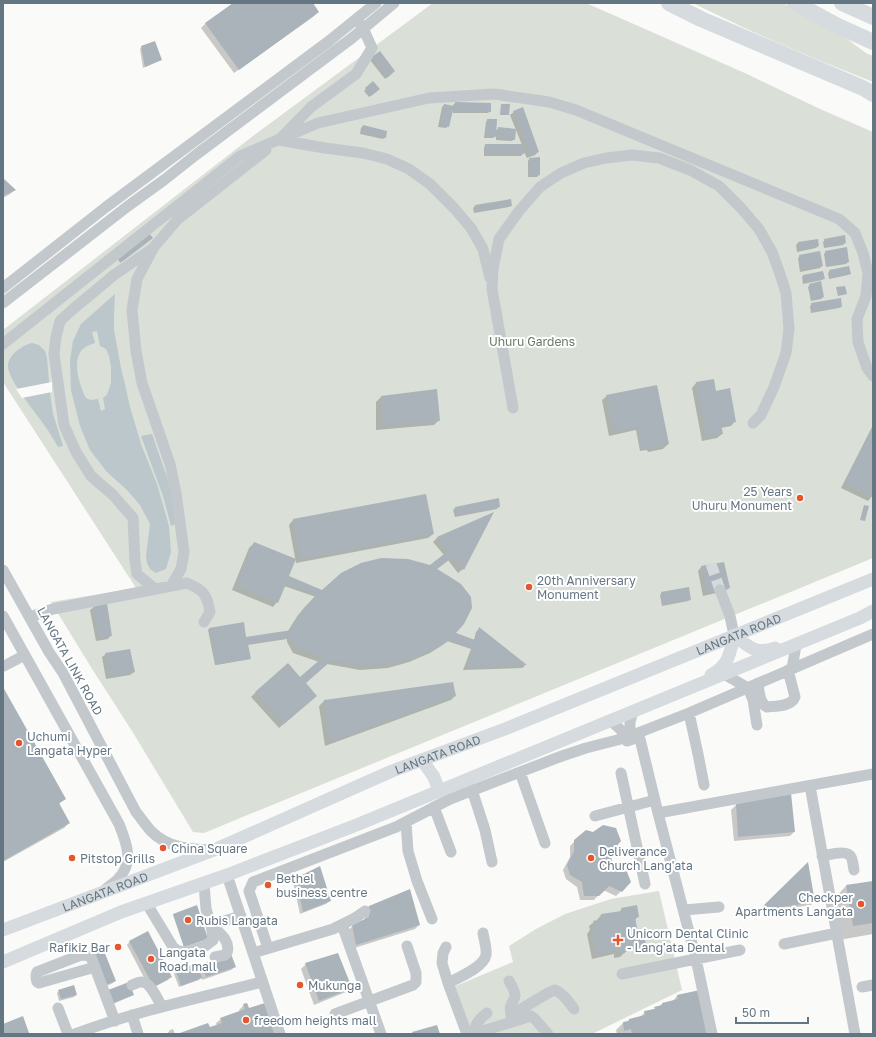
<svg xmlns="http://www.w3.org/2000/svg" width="876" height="1037" viewBox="0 0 876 1037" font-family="'Golos Text',sans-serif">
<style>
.green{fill:#dadfd7}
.water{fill:#bbc7cb;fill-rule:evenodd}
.pier{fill:#fafaf8}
.shadow{fill:#0003}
.building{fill:#aab3b9}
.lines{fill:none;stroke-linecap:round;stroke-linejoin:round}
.minor-tunnel{stroke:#d5d9db;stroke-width:11;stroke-dasharray:11 5.5;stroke-linecap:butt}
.minor{stroke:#c3c8cc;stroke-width:11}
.major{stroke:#d6dbdf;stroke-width:13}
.highway{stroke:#d6dbdf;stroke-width:16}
.poi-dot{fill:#e4572e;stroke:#fff;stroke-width:1.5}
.labels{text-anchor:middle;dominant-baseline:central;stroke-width:4;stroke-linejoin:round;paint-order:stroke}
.park-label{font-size:12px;fill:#687a64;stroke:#fff}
.poi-label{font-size:12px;fill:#657683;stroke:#fff;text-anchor:start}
.street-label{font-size:12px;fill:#657683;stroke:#fff}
</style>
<rect width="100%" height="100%" fill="#fafaf8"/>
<path class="green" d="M433,3H586L747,74L820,109L873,132V558L204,833L193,832L132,731L94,672L51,602L136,588L3,382V330L253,136Z
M693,3H783L835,30L866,53L873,56V82C812,58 752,33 693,3Z
M659,891L682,990L592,1034H462L446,990L513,962L509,946L536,929L565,914L611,899Z"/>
<path class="water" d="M115,294L114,314V330L121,368L124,380L130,407L141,444L157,484L169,526L171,552L166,569L156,573L150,569L147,563L146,556L150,524L140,505L127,490L107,472L90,450L80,426L71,390L70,360L73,341L81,324ZM97,331L100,346L106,349L109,356L111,366V383L107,395L103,398L105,409L101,411L98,399L91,400L86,398C80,387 72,363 81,351C84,347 89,345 95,343L92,332Z
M32,343L39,345L45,351L47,358L50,393L53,414L63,446L58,447C54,440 50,433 45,426C36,413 7,379 8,365C9,354 23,345 32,343Z
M152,434L171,489L176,524L171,526L163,496L141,436Z"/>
<path class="pier" d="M52,382V392L22,398L16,389Z"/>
<path class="shadow" d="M234,3H311L318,12L313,17L234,73L201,28L206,23Z
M142,47L158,61L143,68L140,49Z
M380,53L392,73L385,79L370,60Z
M366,89L377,91L369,97L364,91Z
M455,103L490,111L488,113H453V108L448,126L446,128L438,127L442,107L444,105L453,107V105Z
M514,112L538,152L535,155L527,158L524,152L521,156H484V147L486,145H522L510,115Z
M488,120L495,131L499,128L514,139L512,141L496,140V135L493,138H484L486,122Z
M363,126L385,137L383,139L360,134L361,128Z
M530,158L539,175L537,177H528V161Z
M3,179L15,190L10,194L3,198Z
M510,200L511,205L509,207L474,213L473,208L475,206Z
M149,240L120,263L118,259Z
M825,240L845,243L843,245L824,248L823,242Z
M798,243L818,246L816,248L797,252L796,245Z
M826,252L848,262L846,264L826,267L824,254Z
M800,256L822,266L820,268L800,272L798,258Z
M830,271L850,273L848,275L829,279L828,273Z
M804,275L824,278L822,280L803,284L802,277Z
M810,285L823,297L821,299L811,301L808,287Z
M812,304L841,306L839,308L811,313L810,306Z
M696,383L715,392L735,421L731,426L721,428L722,434L717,438L702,441L692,388Z
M436,390L439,420L434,425L376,430V402L381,397Z
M607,396L668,444L663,449L648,452L647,450L640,451L636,430L609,436L602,400Z
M873,425V495L868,501L841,488Z
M425,495L433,534L428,538L296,563L289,525L293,520Z
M498,499L499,506L497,509L455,517L453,510L455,508Z
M492,514L463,569L458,573L448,560L436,570L451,637L474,640L476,632L479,629L525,666L522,668L463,670L471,649L447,641L444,644L430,653L409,662L388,668L360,670L327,664L305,683L311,700L279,728L251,697L256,692L300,678L319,662L293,653L287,642V639L247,645L249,659L215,665L208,630L209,629L243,623L246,638L288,631L298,615L316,597L284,586L277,602L273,607L232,590L249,548L254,543L287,577L322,591L430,567L444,555L433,542L437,538Z
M701,567L729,588L725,591L703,596L698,571Z
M662,593L690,599L688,601L662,606L660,595Z
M94,607L111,635L108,639L96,641L90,610Z
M106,654L134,672L130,675L106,679L102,657Z
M453,683L455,696L451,700L325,746L319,706L324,701Z
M3,689L65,799L58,805L69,823L64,828L3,862Z
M790,794L794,832L790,836L734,841L731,810L736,805Z
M594,833L610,853L611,864L630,882L616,896L603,890L594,900H580L577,887L566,879L563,870L570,857V846L575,841Z
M808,864L814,902L811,905L757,913Z
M297,879L330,900L326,904L300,914L293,882Z
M873,882V934L839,940L832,901L846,886Z
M369,906L419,925L415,929L351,949L348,930L353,926L365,920L364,911Z
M196,907L184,947L173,915Z
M622,909L638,916L635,920L639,938L645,944L640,948L625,952L620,957L614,958V954L592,959L587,934L590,930L589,926L594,922L597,921V920L601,915L619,912Z
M130,941L171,976L168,980L150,989L127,945Z
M102,947L115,981L113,983L104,987L91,952L93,950Z
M306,964L351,988L346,992L314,1005L301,969Z
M196,965L198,969L202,965L235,967L231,970L202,980L201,977L199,980L179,987L174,974L176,972Z
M59,991L76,995L74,997L59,1001L57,993Z
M699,992L708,1034H617L616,1030L623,1023L626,1022L629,1020L640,1017L645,1012L657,1008L662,1004L672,1002L677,996Z
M107,993L133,994L131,996L111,1005Z
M244,1005L274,1034H179L209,1028L217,1026L216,1023L221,1019L240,1012L239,1010Z
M173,1029L175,1034H167L170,1030Z"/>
<path class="building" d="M233,3H313L319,12L239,70L205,23Z
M155,41L162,60L145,67L141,46Z
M380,51L395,71L387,78L372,57Z
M373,81L380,89L371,96L365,88Z
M455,102L491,103V112L455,111Z
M444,104L454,106L449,127L440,125Z
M501,104H510L509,115H500Z
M523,107L539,152L530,155L513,111Z
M487,119H497L496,137L486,136Z
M363,125L387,131L386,138L362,132Z
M498,127L516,129L515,140L498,138Z
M485,144H524V154H485Z
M540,157V175L530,176L529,158Z
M3,178L16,190L3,196Z
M511,199L512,206L476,212L475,205Z
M149,233L153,238L123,261L119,256Z
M845,235L846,243L826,247L824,239Z
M818,239L819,246L799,250L798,242Z
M847,247L849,262L828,266L825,251Z
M820,251L823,266L802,270L799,255Z
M849,266L851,274L831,278L829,270Z
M823,271L825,279L805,282L803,275Z
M821,281L824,297L812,300L809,284Z
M845,286L847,294L838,296L836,287Z
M841,298L842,307L813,312L811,303Z
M714,379L716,391L730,388L736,422L721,425L723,434L707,437L696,382Z
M657,385L669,444L642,450L637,427L614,432L606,395Z
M437,389L440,421L381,426V396Z
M873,427V497L844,483Z
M426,494L434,534L300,559L293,519Z
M499,498L500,507L457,516L455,507Z
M864,505L869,506L865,521L860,520Z
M494,512L464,570L453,557L437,569L447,575L461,584L471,597L472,608L464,624L456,633L475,640L479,627L527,665L466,668L473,648L450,640L435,649L415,658L393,663L365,666L332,660L306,683L317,696L284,724L255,692L288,663L300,677L323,657L297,648L291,637L248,644L251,659L216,665L209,628L244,622L246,637L292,630V625L303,609L316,595L286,584L278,603L236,586L254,542L296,559L289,576L322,590L341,573L361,563L381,558L408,559L430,565L448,551L437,537Z
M724,562L730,588L707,593L701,566Z
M689,587L691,600L663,605L661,592Z
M107,603L112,636L99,638L93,606Z
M130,649L135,672L110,677L105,653Z
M453,682L456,696L329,742L324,700Z
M3,687L66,799L59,803L70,823L3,861Z
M791,793L795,832L738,837L736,804Z
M603,825L616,828L621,841L611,853L612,864L627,872L631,882L622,892L609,886L599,896H584L582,882L570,875L567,865L574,851V840L586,830L593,832Z
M808,862L815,902L758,911Z
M320,866L331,901L303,912L296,878Z
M873,881V923L853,926L846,885Z
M410,889L420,925L356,945L352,925L369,917V906Z
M197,905L208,939L184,947L173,914Z
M637,905L639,917L635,918L639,937L644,936L646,944L625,949V953L619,954L618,950L597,955L591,928L595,927L593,921L602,919L601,914L622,911L621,908Z
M148,931L172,977L154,987L129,941Z
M102,946L116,981L106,985L93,950Z
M338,953L352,988L319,1001L305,963Z
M231,954L236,967L206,977L201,964Z
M197,963L202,978L181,986L176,971Z
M129,982L134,995L113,1003L108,990Z
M74,985L77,995L61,999L58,990Z
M700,990L709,1034H632L631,1029L624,1031L623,1022L629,1021V1019L645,1015L644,1011L655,1009L654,1007L662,1005V1003L678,999L677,995Z
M247,1003L249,1008L265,1003L275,1034H177L208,1023L210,1027L222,1023L220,1018L245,1009L243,1004Z
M23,1016L29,1033L27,1034H3V1024Z
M437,1025L440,1034H413L412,1032Z"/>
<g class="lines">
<path class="minor-tunnel" d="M711,564L720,590"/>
<path class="minor" d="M360,24L363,28L372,48L356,74L311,107L279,140L325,148L363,153L387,159L409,169L430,184L454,208L471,228L483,249L490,278
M152,249L114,275L72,310L60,321L56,337L54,354L64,425L76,452L91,476L113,495L133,518L135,561L137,574L155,589
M3,288L106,207L329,41L376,3
M3,303L128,206L164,180L197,154L352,38L394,3
M3,344L240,156L318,123L429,98L462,96L494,94L549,102L576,110L839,219L855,233L863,253L868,273L866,296L857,319L858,342L867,368L873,376
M513,408L492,289L493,269L499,239L519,211L540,187L561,173L584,163L606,158L632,155L659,158L690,170L719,186L741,208L759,229L772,252L780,274L786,293L789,329L786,353L774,387L761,415L753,423
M3,570L49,652L63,673L136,812C141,818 146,826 152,832C168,848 189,849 211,850
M171,586L181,569L184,552L176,493L170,464L142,383L136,351L132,310L137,279L154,247L177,220L266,150
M720,590L730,616L734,635
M3,616L119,824C126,842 135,862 118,879C115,883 110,885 106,889
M30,617L53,609L187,583C203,590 207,594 210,612L204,622
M4,666L25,655
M792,669L796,645
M724,674L748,688L753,700L757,725
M758,683C759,691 759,703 767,707C775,706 791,707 795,697L788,670
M633,711L630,722V740L633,739
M689,713L698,754L704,785
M611,721L621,730L627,741L630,740
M640,739L658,813L696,959L712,1034
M520,772L545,843
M621,773L645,884
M810,786L855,1034
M472,790L485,830L492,862
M434,807L451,852
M658,813L873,774
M595,816L655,800
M406,822L408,851L417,881L432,919
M822,856C829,855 847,849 851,857C853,860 853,866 854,870
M227,875L280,1034
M147,904L173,947L178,951L185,952L205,946L213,940L211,925L206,909L204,884
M684,910L719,907
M211,925C219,933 231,940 227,953L225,955L215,957
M211,925L241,916
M342,925L381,1034
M784,944L837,933
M446,947L443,953L442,963L448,983L467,1034
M268,948L249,891L253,882L396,827L450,799L562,756L586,748L625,738L689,713L873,634
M253,953L333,929L355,918L365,911
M95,967L39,983L37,982C36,978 35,976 37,972L81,955C85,955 87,955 91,957L115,1021
M622,974L740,950
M509,981C511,985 515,990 515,996C515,999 512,1002 511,1005C509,1010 512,1016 514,1021
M448,983C458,978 484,967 486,955C487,948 484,940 483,933
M132,985C135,984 138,982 141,982C150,981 158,1000 162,1007
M862,987L873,985
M58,1008L68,1034
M335,1014L413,985L416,982V973L407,946
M132,1015L138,1034
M511,1015L548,993L555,990C564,994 568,1001 574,1009
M475,1033C474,1024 480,1018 487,1013
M75,1034C136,1011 200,998 262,982
M473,1034L531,1016L534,1018L548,1034"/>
<g class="major">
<path d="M711,675C729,665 730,654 734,635C749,647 756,655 775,648"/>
<path d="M422,760L434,777L439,791"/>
<path id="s1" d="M3,930L214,850L392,771L505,729L873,579"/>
<path d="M3,962L121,912L227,875L354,826L860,618L873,611"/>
</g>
<path class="highway" d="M669,3L701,19L863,88L873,94
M795,3L838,26L873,42
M842,3L873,17"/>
</g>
<g class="poi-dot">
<circle cx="800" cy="498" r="4"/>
<circle cx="529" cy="587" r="4"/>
<circle cx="19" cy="743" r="4"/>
<circle cx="163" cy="848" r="4"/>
<circle cx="72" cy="858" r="4"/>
<circle cx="591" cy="858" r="4"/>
<circle cx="268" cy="885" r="4"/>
<circle cx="861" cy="904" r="4"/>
<circle cx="188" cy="920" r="4"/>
<path d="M616 934h4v4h4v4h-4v4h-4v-4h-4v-4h4z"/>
<circle cx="118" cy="947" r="4"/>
<circle cx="151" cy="959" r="4"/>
<circle cx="300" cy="985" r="4"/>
<circle cx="246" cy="1020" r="4"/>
</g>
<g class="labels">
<g class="park-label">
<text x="532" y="341">Uhuru Gardens</text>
</g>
<g class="poi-label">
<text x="792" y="491" text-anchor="end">25 Years<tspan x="792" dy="14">Uhuru Monument</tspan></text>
<text x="537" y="580">20th Anniversary<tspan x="537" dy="14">Monument</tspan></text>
<text x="27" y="736">Uchumi<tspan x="27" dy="14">Langata Hyper</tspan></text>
<text x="171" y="848">China Square</text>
<text x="599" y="851">Deliverance<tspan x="599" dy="14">Church Lang'ata</tspan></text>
<text x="80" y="858">Pitstop Grills</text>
<text x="276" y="878">Bethel<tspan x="276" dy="14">business centre</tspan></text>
<text x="853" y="897" text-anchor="end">Checkper<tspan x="853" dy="14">Apartments Langata</tspan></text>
<text x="196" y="920">Rubis Langata</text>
<text x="627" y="933">Unicorn Dental Clinic<tspan x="627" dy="14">- Lang'ata Dental</tspan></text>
<text x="110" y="947" text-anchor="end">Rafikiz Bar</text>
<text x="159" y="952">Langata<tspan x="159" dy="14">Road mall</tspan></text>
<text x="308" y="985">Mukunga</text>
<text x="254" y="1020">freedom heights mall</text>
</g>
<g class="street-label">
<text stroke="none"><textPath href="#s1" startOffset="793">LANGATA ROAD</textPath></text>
<text transform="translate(70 661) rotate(61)">LANGATA LINK ROAD</text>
<text stroke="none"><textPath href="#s1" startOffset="469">LANGATA ROAD</textPath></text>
<text stroke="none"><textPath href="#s1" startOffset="109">LANGATA ROAD</textPath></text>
</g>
</g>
<rect width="876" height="1037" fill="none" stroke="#657683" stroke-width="8"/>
<path d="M736 1017v6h72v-6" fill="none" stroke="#657683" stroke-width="2"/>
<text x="742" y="1017" font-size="12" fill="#657683" stroke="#ffffff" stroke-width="3" paint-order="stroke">50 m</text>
</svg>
